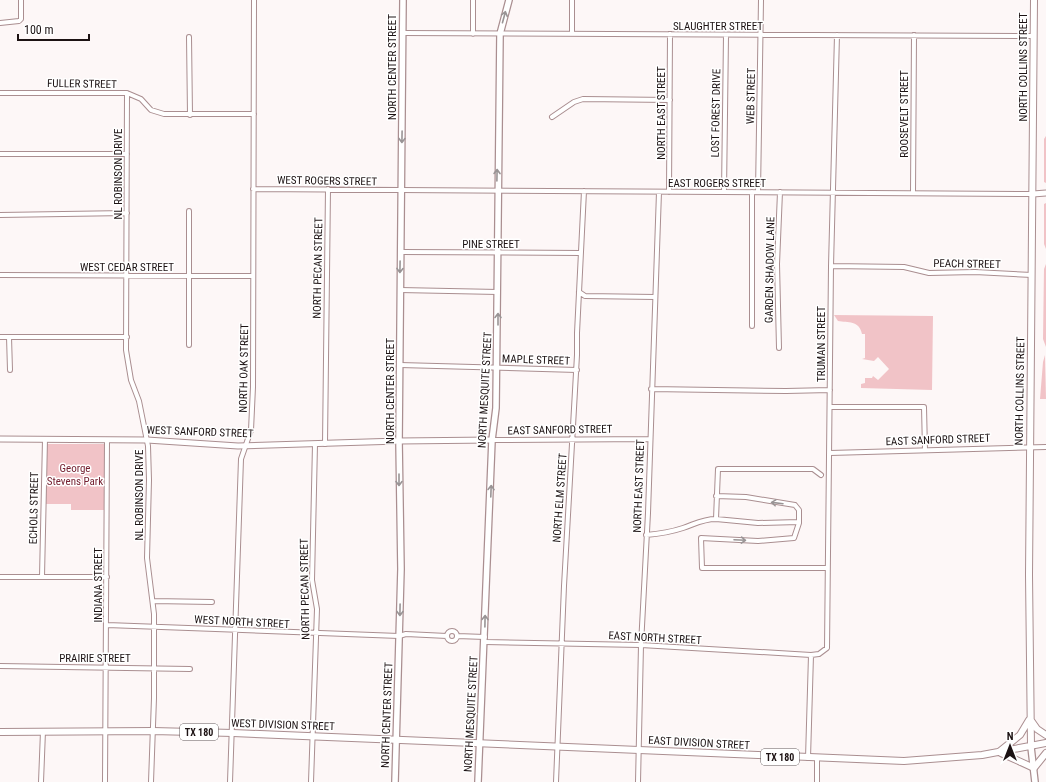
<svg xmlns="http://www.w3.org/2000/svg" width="1046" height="782" viewBox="0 0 1046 782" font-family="'Roboto Condensed',sans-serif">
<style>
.green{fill:#f1c3c7}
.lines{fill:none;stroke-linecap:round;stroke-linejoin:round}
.minor-casing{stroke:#aa8e90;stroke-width:6}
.tertiary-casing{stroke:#aa8e90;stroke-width:7}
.secondary-casing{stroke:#aa8e90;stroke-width:8}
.primary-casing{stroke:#aa8e90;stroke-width:8}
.minor{stroke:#fff;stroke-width:4}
.tertiary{stroke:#fff;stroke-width:5}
.secondary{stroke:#fff;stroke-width:5.5}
.primary{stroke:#fff;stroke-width:6}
.oneway{stroke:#999495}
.labels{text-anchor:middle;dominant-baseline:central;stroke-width:3;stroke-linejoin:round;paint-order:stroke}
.shield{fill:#fff;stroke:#60595a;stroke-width:1}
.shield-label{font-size:10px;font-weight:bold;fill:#1c1213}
.street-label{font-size:11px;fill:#1c1213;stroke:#fff}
.park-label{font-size:11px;fill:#752131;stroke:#fff}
</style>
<rect width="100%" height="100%" fill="#fdf7f7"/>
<path class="green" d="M1046,136V183L1044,182V139Z
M1046,203V249L1044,244V204Z
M1046,264V347L1043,339L1044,269Z
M834,315L933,316L932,390L861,388V384L865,383V378H872L873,376L878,380L889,369L878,357L874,361L862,359L865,358V334H862C859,320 848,323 838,321Z
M1045,355L1046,399H1040L1043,362Z
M46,444H105L104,510H71V504H46Z"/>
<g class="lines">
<defs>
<path id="minor" d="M0,23L19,21L21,19V0
M403,33L1033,36
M473,34V0
M572,34V0
M189,37L190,115
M0,93H127L141,99L151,110L164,114H254
M127,93L126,350L131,380L139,401L148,446L149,480L147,558L154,614V698L151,782
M552,117L574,102L583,99L670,100
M0,154H127
M253,189L1033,194
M669,192L670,34
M724,192L726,35
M758,192L761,0
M913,193L914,35
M189,211V345
M0,215L127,213
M401,252L581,253
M831,266L904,267L929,273L975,272L1032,275
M0,275L253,276
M400,290L498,292
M579,292L585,296L655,297
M752,326V192
M0,337H127
M9,337L10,370
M779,348L777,264L780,192
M400,365L577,370
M651,389L786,391L830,390
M830,407H924L925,450
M492,440L649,439
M325,444L328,189
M830,453L1046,447
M716,496L746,497L795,505L799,510V523L794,538L758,541L701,538L702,568H827
M716,519L758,523L799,522
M646,535C658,534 671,532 683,528C695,524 703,519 716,519L718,469H813L821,475
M0,577H107
M42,577L45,439
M153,601L212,602
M107,625L399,636L406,634L447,636
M447 636a5 5 0 1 1 10 0a5 5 0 1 1-10 0Z
M457,636L485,637
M485,642L641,645L811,655L819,654L827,648L831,266L837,35
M0,666L190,669
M808,758L811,655
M41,782L43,731
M105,782L107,440
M230,782L241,459L251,430L253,387L254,0
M311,782L317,609L312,580L315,444
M556,782L564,586L577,355V333L584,191
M638,782L641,645L648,513L659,192
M817,782V758"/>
<path id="tertiary" d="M1033,194L1046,193
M0,439L147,440L238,446L399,441L492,440"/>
<path id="secondary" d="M1031,747L1035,782
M395,782L401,569L399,441L403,0
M478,782L492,440L496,408L500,34L509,0"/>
<path id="primary" d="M1030,719L1037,729L1046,735
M0,732L153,731L233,733L904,761L982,755L1046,743
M1031,747L1029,575L1034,0
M1000,751L1020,735L1029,720
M1001,753L1034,768L1046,753"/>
</defs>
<use href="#minor" class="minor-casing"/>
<use href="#tertiary" class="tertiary-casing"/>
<use href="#secondary" class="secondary-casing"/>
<use href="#primary" class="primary-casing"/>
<use href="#minor" class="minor"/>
<use href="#tertiary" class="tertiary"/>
<use href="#secondary" class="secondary"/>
<use href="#primary" class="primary"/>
</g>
<defs><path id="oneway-shaft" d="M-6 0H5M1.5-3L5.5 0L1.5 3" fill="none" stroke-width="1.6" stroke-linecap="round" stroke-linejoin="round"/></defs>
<g class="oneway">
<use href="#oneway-shaft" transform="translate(504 17) rotate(-75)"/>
<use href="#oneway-shaft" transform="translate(402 137) rotate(91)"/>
<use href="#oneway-shaft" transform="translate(497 175) rotate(-89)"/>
<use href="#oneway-shaft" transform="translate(400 267) rotate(91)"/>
<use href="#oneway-shaft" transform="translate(498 319) rotate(-90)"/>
<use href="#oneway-shaft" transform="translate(399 480) rotate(90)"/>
<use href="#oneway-shaft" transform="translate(491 491) rotate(-88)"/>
<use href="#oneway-shaft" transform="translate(777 503) rotate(-173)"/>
<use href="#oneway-shaft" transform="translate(740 540) rotate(3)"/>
<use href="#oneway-shaft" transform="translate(400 610) rotate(91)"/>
<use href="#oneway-shaft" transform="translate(485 621) rotate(-89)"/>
</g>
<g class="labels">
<g class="shield">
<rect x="180" y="724" width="38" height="16" rx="3"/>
<rect x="761" y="749" width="38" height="16" rx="3"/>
</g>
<g class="shield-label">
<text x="199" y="732">TX 180</text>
<text x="780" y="757">TX 180</text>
</g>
<g class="street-label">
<text x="718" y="26">SLAUGHTER STREET</text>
<text transform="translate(392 67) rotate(-90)">NORTH CENTER STREET</text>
<text transform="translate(1023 67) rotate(-90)">NORTH COLLINS STREET</text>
<text transform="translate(82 84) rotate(1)">FULLER STREET</text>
<text transform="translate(751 96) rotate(-89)">WEB STREET</text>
<text transform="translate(661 113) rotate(-90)">NORTH EAST STREET</text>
<text transform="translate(716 113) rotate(-89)">LOST FOREST DRIVE</text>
<text transform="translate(904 114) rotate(-90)">ROOSEVELT STREET</text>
<text transform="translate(118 174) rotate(-90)">NL ROBINSON DRIVE</text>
<text transform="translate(327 181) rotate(1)">WEST ROGERS STREET</text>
<text x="717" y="183">EAST ROGERS STREET</text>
<text x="491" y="244">PINE STREET</text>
<text transform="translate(967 264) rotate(1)">PEACH STREET</text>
<text x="127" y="267">WEST CEDAR STREET</text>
<text transform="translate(318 268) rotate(-89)">NORTH PECAN STREET</text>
<text transform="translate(770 270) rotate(-89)">GARDEN SHADOW LANE</text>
<text transform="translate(821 344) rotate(-90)">TRUMAN STREET</text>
<text transform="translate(536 360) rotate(2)">MAPLE STREET</text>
<text transform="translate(244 368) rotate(-89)">NORTH OAK STREET</text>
<text transform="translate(485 390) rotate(-87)">NORTH MESQUITE STREET</text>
<text transform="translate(390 391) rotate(-90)">NORTH CENTER STREET</text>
<text transform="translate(1020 391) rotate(-89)">NORTH COLLINS STREET</text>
<text transform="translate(560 430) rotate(-1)">EAST SANFORD STREET</text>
<text transform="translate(200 432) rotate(2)">WEST SANFORD STREET</text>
<text transform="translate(938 440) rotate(-2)">EAST SANFORD STREET</text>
<text transform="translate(639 486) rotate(-88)">NORTH EAST STREET</text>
<text transform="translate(139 495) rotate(-90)">NL ROBINSON DRIVE</text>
<text transform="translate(560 498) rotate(-86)">NORTH ELM STREET</text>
<text transform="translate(34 508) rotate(-89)">ECHOLS STREET</text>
<text transform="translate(98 585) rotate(-90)">INDIANA STREET</text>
<text transform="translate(305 589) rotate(-91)">NORTH PECAN STREET</text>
<text transform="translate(242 622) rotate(3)">WEST NORTH STREET</text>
<text transform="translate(655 638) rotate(3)">EAST NORTH STREET</text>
<text x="95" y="658">PRAIRIE STREET</text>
<text transform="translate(471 714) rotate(-87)">NORTH MESQUITE STREET</text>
<text transform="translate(387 715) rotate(-88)">NORTH CENTER STREET</text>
<text transform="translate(283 725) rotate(2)">WEST DIVISION STREET</text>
<text transform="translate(699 743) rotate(3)">EAST DIVISION STREET</text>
</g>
<g class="park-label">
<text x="75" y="468">George<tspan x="75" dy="13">Stevens Park</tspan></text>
</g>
</g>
<g transform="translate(1010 746)" stroke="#ffffff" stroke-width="3" paint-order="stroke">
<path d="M0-3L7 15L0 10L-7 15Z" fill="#1c1213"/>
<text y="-6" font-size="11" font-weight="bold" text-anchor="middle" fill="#1c1213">N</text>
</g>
<path d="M18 34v6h71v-6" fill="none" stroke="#1c1213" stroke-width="2"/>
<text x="24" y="34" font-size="12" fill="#1c1213" stroke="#ffffff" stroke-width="3" paint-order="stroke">100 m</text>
</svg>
